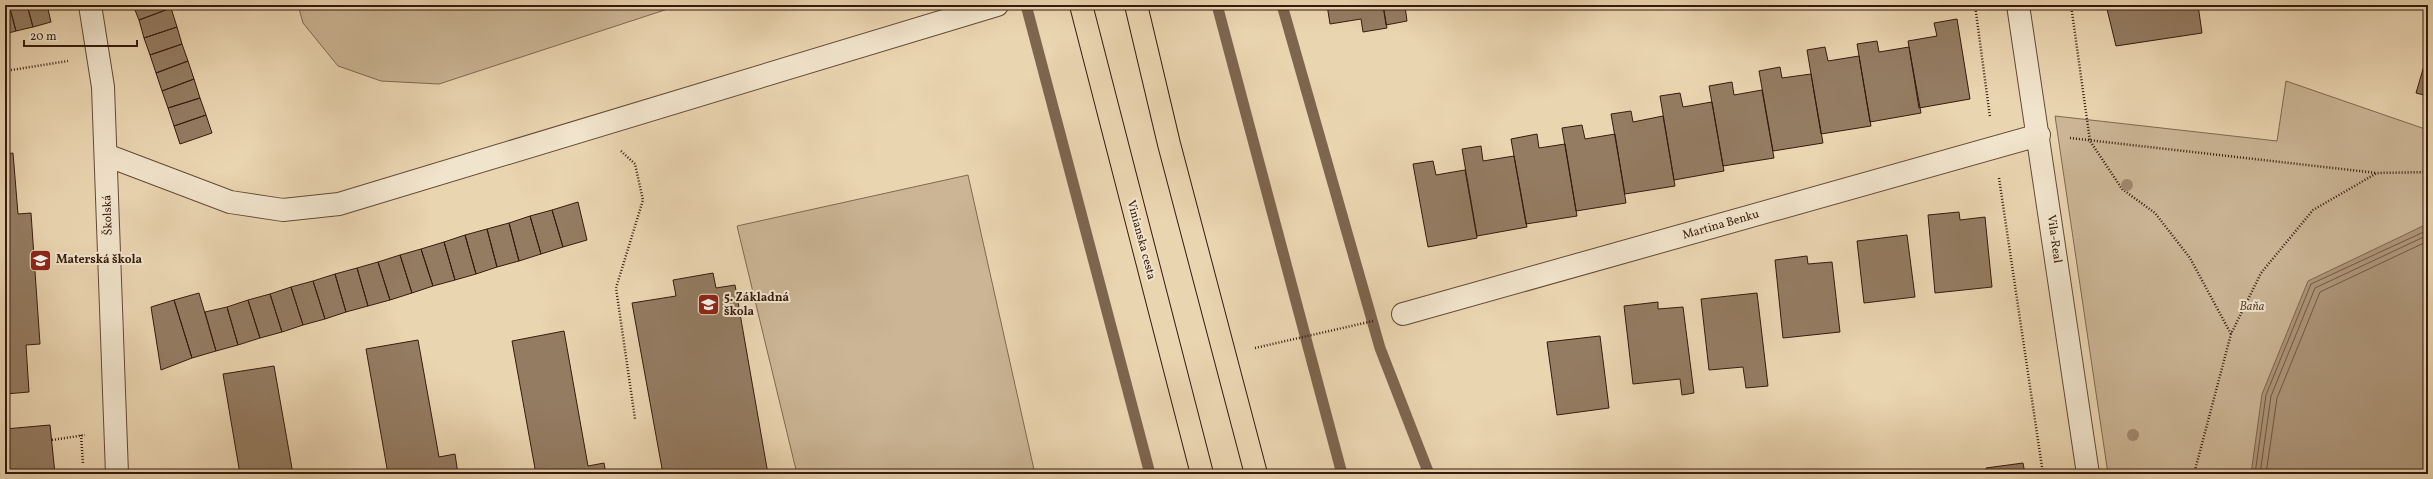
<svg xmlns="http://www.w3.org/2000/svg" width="2433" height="479" viewBox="0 0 2433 479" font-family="Vollkorn,serif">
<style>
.green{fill:#cbb595;stroke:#806851}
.water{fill:#ad9679;stroke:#7d654e}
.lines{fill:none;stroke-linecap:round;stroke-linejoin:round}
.shore{stroke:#725843;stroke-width:1}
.stream{stroke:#7d654e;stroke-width:11}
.building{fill:#947c62;stroke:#361b0d}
.minor-casing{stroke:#634a36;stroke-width:24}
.major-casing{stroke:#361b0d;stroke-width:24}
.path{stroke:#361b0d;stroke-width:2.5;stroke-dasharray:1 2;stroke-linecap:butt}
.minor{stroke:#f1e4cc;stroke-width:22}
.major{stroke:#ead5b1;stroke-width:22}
.tree{fill:#a0886d}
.labels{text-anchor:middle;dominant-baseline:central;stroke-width:4;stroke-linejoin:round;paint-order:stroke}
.street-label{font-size:12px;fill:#361b0d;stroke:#f1e4cc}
.poi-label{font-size:12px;font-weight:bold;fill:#361b0d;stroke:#f1e4cc;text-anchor:start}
.park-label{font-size:12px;font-style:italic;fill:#634936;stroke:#f1e4cc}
</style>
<rect width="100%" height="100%" fill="#ead5b1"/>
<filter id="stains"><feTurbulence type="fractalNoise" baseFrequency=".005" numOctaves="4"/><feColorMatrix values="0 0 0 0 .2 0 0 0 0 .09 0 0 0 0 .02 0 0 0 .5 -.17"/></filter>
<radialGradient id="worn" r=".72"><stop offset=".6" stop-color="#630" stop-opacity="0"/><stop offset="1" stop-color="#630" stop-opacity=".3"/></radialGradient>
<path class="green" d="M298,5H680L439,84L381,81L338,66L303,23Z
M2286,81L2428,130V474H2108L2055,116L2277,141Z
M968,175L1035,474H797L737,226Z"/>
<path class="water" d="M2425,225L2428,226V474H2251L2262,394L2308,281Z"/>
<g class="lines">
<path class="shore" d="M2255,474L2266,395L2311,284L2428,230
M2260,474L2271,396L2315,288L2428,235
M2266,474L2277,398L2320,292L2428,241"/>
<path class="stream" d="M1026,5L1150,474
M1217,5L1342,474
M1282,5L1380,348L1429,474"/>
</g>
<path class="building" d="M5,5H9L16,31L5,34Z
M9,5H27L33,27L16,31Z
M27,5H47L51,22L33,27Z
M133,5H169L171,8L139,20Z
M1327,5H1383L1387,28L1363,32L1361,19L1330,24Z
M1383,5H1411L1405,6L1407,21L1386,25Z
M2106,5H2198L2202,33L2116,46Z
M171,8L177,27L144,38L139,20Z
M1957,19L1970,99L1919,108L1908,41L1937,36L1934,23Z
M177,27L182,44L150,55L144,38Z
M1877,41L1879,52L1909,47L1921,113L1870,122L1857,44Z
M182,44L188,61L156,73L150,55Z
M1825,47L1828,61L1859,56L1871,126L1821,134L1807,50Z
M2428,52V96L2416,93Z
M188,61L194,79L162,91L156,73Z
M1780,67L1782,78L1811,74L1823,143L1773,151L1759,71Z
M194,79L200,98L168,108L162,91Z
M1732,82L1734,95L1762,90L1774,158L1723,166L1709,86Z
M1680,93L1683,107L1712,102L1724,171L1674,180L1660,96Z
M200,98L206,115L174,126L168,108Z
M1631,111L1633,122L1663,116L1675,186L1625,194L1611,114Z
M206,115L212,133L180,144L174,126Z
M1582,125L1585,139L1615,134L1626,203L1576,211L1562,128Z
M1537,134L1539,148L1565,144L1577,216L1526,224L1511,139Z
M1481,146L1483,161L1514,156L1527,227L1477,236L1462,149Z
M13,153L18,214L31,213L40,344L26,345L29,392L5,394V154Z
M1433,161L1436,175L1465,170L1477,238L1428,247L1413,164Z
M578,202L587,240L563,247L552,210Z
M552,210L563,247L541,254L530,216Z
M1959,212L1960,220L1985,217L1992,287L1935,293L1928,215Z
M530,216L541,254L519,261L509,223Z
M509,223L519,261L497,267L487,229Z
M487,229L497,267L476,274L465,235Z
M465,235L476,274L455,280L444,242Z
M1907,235L1915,297L1864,303L1857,241Z
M444,242L455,280L433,286L421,249Z
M421,249L433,286L412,293L400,255Z
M400,255L412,293L390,300L378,262Z
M1807,256L1808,264L1832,262L1840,332L1783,338L1775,260Z
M378,262L390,300L368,306L357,268Z
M357,268L368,306L346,312L335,274Z
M713,273L716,288L735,285L768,474H663L632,303L676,296L673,280Z
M335,274L346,312L325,319L313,281Z
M313,281L325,319L303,325L291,287Z
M291,287L303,325L282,332L270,294Z
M199,293L216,351L192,358L174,300Z
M1757,293L1768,386L1746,388L1743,367L1709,370L1701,299Z
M270,294L282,332L260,338L248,300Z
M174,300L192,358L161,370L151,307Z
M248,300L260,338L238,345L227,307Z
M1658,302V309L1683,307L1694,393L1682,395L1680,379L1633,384L1624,306Z
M227,307L238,345L216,351L205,312Z
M564,331L588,466L604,463L606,474H536L512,341Z
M1600,336L1609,408L1557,415L1547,342Z
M418,340L439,457L455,454L458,474H388L366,349Z
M274,366L293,474H240L223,374Z
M50,425L55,474H5V429Z
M2023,463L2025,474H1986V468Z"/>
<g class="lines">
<defs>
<path id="minor" d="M90,5L103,87L117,474
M2018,5L2088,474
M106,155L230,202L283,210L339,204L997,5
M1403,314L2039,135"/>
<path id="major" d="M1081,5L1202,474
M1136,5L1169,144L1256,474"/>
</defs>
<use href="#minor" class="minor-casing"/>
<use href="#major" class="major-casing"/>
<path class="path" d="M1975,5L1990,117
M2071,5L2090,141L2122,189L2155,213L2190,258L2231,334
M5,71L68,61
M2070,138L2377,173
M621,151L635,164L643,200L616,288L635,419
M1999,178L2043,474
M1255,348L1373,321
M81,435L83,464
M52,440L85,435
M2194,474L2231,334L2261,273L2313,210L2377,173L2428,172"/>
<use href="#minor" class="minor"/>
<use href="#major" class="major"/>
</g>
<g class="tree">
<circle cx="2127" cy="185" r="6"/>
<circle cx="2133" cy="435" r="6"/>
</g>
<defs>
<symbol id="school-square" viewBox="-11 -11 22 22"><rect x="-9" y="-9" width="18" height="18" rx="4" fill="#8f2418" stroke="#f1e4cc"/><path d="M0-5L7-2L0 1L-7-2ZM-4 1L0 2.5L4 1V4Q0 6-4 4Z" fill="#fff"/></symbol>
</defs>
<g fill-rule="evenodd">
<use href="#school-square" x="28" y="248" width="25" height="25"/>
<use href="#school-square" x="696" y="292" width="25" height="25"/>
</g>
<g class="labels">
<g class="street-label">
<text transform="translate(108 215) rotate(-92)">Školská</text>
<text transform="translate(1721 225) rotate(-16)">Martina Benku</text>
<text transform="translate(2054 239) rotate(82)">Vila-Real</text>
<text transform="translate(1141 240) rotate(75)">Vinianska cesta</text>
</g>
<g class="poi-label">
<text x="56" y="260">Materská škola</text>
<text x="724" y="298">5. Základná<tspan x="724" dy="14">škola</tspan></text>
</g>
<g class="park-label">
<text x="2252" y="307">Baňa</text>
</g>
</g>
<rect width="2433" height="479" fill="none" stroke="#ead5b1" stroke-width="20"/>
<rect x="6" y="6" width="2421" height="467" fill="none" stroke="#361b0d" stroke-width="2"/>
<rect x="10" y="10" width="2413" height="459" fill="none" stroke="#361b0d"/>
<path d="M24 40v6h113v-6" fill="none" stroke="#361b0d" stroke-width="2"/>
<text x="30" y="40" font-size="12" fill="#361b0d" stroke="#f1e4cc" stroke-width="3" paint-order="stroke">20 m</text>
<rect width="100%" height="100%" filter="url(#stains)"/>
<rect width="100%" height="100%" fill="url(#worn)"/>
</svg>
